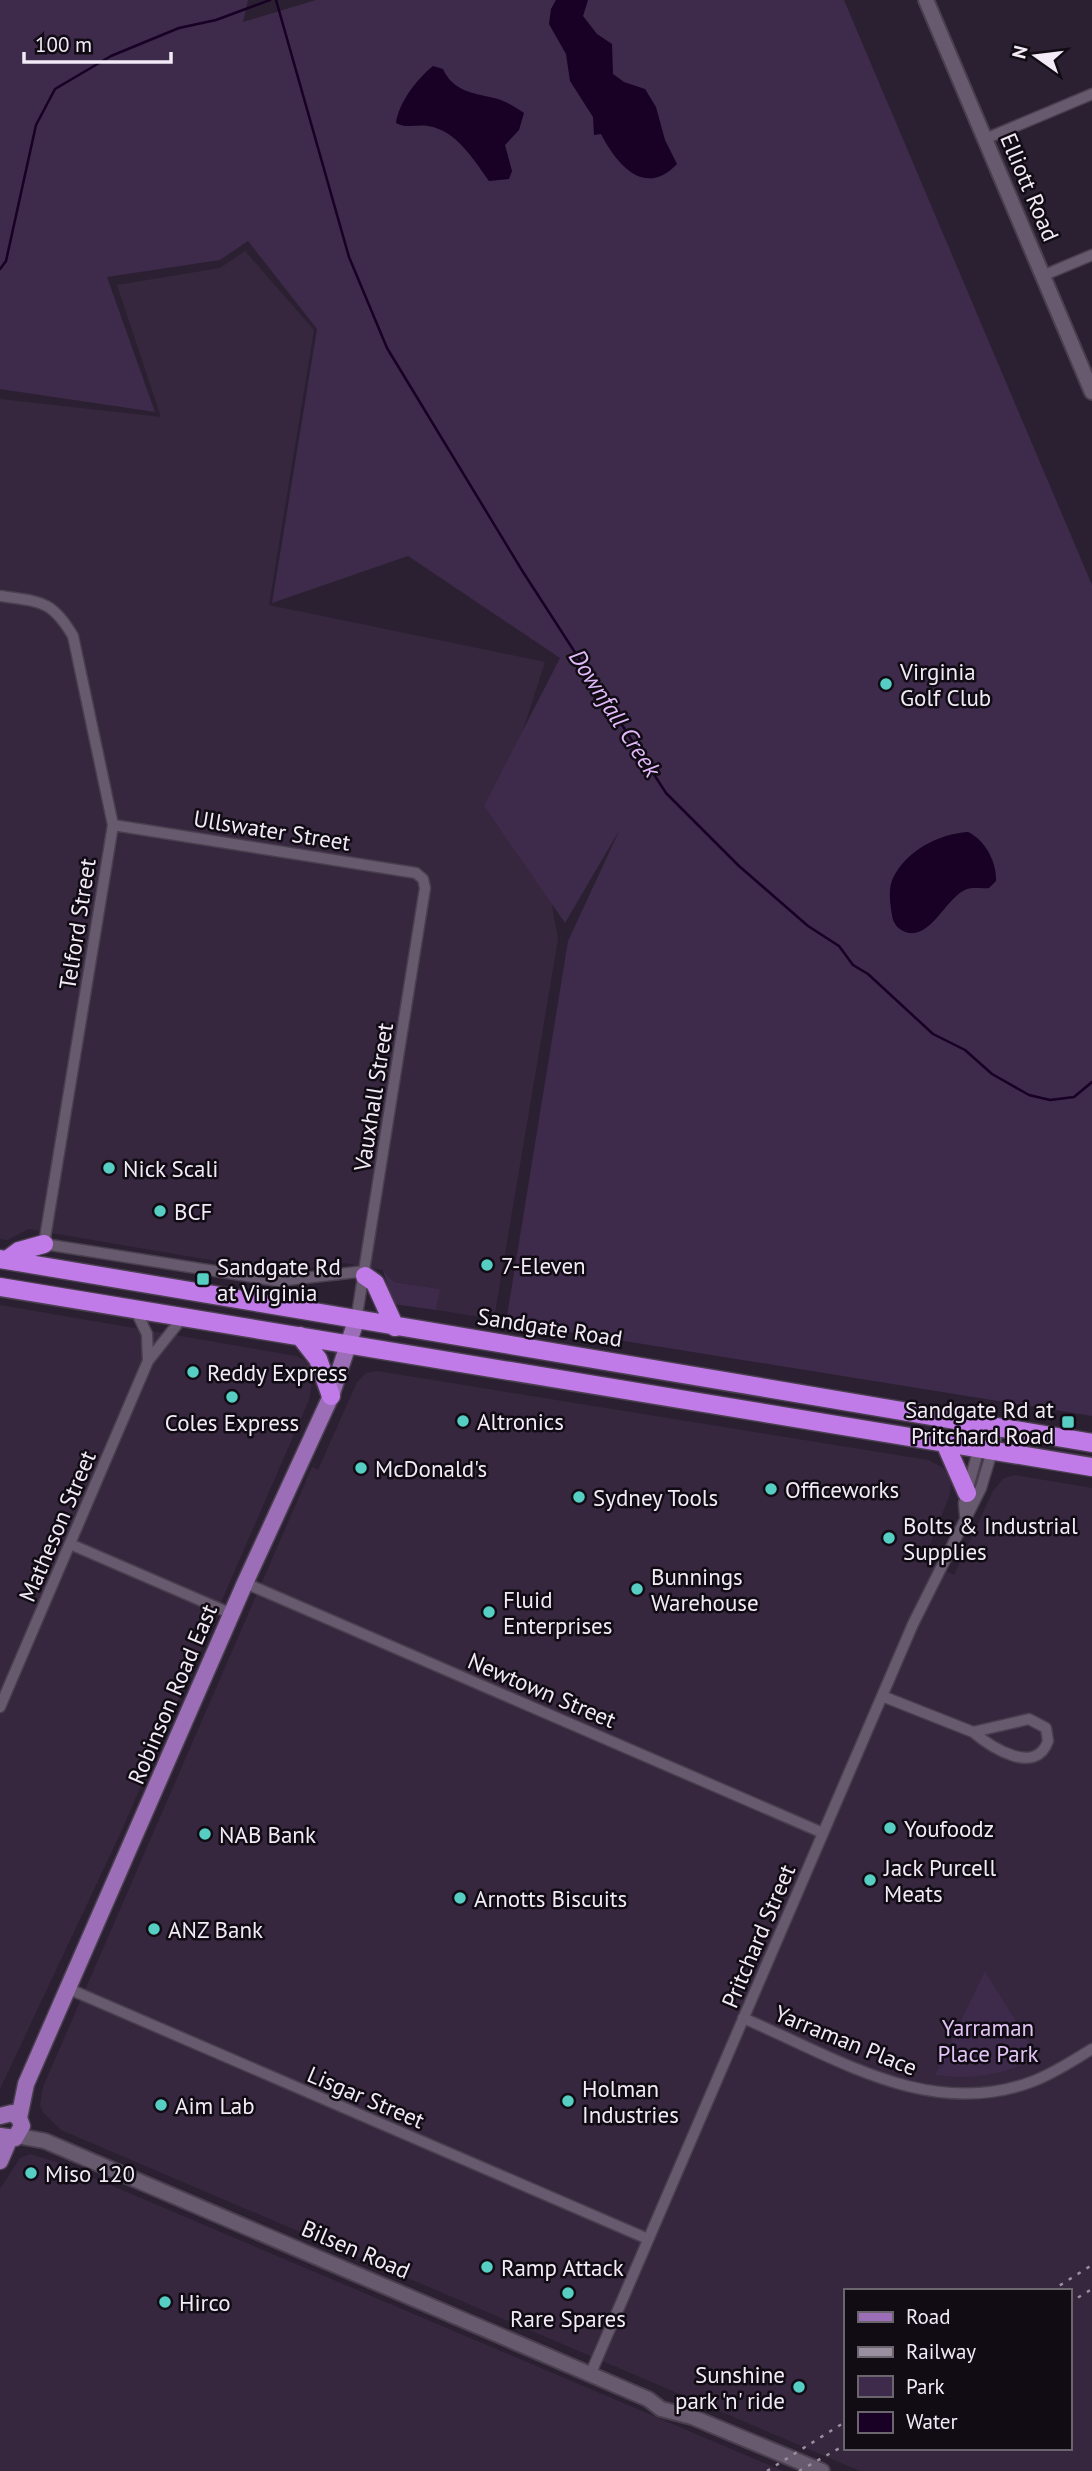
<svg xmlns="http://www.w3.org/2000/svg" width="1092" height="2471" viewBox="0 0 1092 2471" font-family="'PT Sans',sans-serif">
<style>
.built{fill:#36273f;fill-rule:evenodd}
.green{fill:#3e2a4a}
.water{fill:#180124}
.lines{fill:none;stroke-linecap:round;stroke-linejoin:round}
.stream{stroke:#180124;stroke-width:2.5}
.street-casing{stroke:#493f4e;stroke-width:13}
.secondary-casing{stroke:#493f4e;stroke-width:18}
.primary-casing{stroke:#493f4e;stroke-width:19}
.highway-casing{stroke:#493f4e;stroke-width:21}
.street{stroke:#675a6f;stroke-width:10}
.secondary{stroke:#675a6f;stroke-width:14}
.primary{stroke:#9d6eb8;stroke-width:16}
.highway{stroke:#c17be8;stroke-width:18}
.rail{stroke:#998f9e;stroke-width:2.5;stroke-dasharray:3.5 7;stroke-linecap:butt}
.poi-dot{fill:#56cec3;stroke:#110c14;stroke-width:2.5}
.labels{text-anchor:middle;dominant-baseline:central;stroke-width:5;stroke-linejoin:round;paint-order:stroke}
.street-label{font-size:23px;fill:#f2eaf6;stroke:#110c14}
.poi-label{font-size:23px;fill:#f2eaf6;stroke:#110c14;text-anchor:start}
.park-label{font-size:23px;fill:#e2c3f5;stroke:#110c14}
.water-label{font-size:24px;font-style:italic;fill:#e2b9fb;stroke:#110c14}
</style>
<rect width="100%" height="100%" fill="#2b2032"/>
<path class="built" d="M245,251L314,330L269,605L545,662L509,773L545,867L558,939L494,1319L436,1310L439,1289L394,1282L383,1270L344,1263L293,1271L269,1270L28,1229L8,1240L0,1239V399L161,417L117,285L220,268Z
M0,1305L296,1356L308,1362L313,1375L309,1400L120,1834L0,2089Z
M377,1371L928,1460L943,1468L951,1478L950,1494L924,1560L954,1575L993,1491L1004,1478L1015,1475L1092,1488V2471H860L61,2130L43,2112L40,2105L43,2087L312,1467L318,1470L357,1382L366,1373ZM845,2291H1069V2448H845Z
M30,2154L56,2162L783,2471H0V2189L20,2158Z"/>
<path class="green" d="M0,0H248L243,22L316,0H844L1092,585V1416L506,1322L568,941L620,829L565,923L484,806L560,658L408,556L272,603L317,329L248,241L220,260L107,277L155,412L0,389Z
M383,1270L394,1282L440,1289L436,1310L393,1304Z
M985,1971L1038,2057C1006,2075 971,2080 935,2075Z"/>
<path class="water" d="M556,0H588L583,16L597,34L612,44L613,74L624,82L645,89L656,107L665,140L677,164C645,198 617,165 601,134L594,135L593,117L570,81L566,54L549,24L551,9Z
M433,66L443,69C453,91 472,93 494,98C504,100 515,107 524,113L519,130L505,145L512,171L509,179L489,181C474,160 456,130 428,126C417,124 407,129 396,123C399,102 417,79 433,66Z
M968,832C985,840 997,862 996,881L989,888C982,889 973,887 967,889C946,897 933,936 909,933C899,931 893,924 892,915C890,903 888,889 893,878C907,850 939,834 968,832Z"/>
<g class="lines">
<path class="stream" d="M276,0L349,257L387,348L523,572L666,793L739,866L808,926L839,946L853,965L868,974L933,1034L965,1050L992,1074L1029,1095L1050,1100L1074,1097L1092,1082
M0,269L6,261L36,125L55,89L111,56L179,28L216,20L270,0"/>
<defs>
<path id="street" d="M985,139L1092,94
M1042,276L1092,255
M0,596C40,602 51,599 73,636L113,825L44,1244L278,1281L366,1271
M113,825L416,873L423,879L425,888L356,1321
M135,1309L147,1334L148,1360
M965,1515L964,1503L985,1425
M70,1544L232,1614
M245,1583L823,1833
M882,1696L973,1732C992,1748 1036,1776 1048,1741L1046,1728L1029,1719L973,1732
M0,1707L148,1361L183,1317
M69,1989L648,2239
M743,2018C835,2057 929,2120 1031,2082C1053,2074 1072,2061 1092,2049
M590,2375L913,1624L981,1488L999,1428"/>
<path id="secondary" d="M926,0L1092,392
M18,2136L45,2141L648,2399L661,2409L692,2417L822,2471"/>
<path id="primary" d="M0,2116L12,2113L19,2118L22,2126L15,2138L0,2136
M19,2118L26,2084L245,1583L331,1396L356,1321
M0,2161L9,2140"/>
<path id="highway" d="M0,1259L1092,1443
M7,1260L19,1251L44,1244
M365,1276L375,1283L395,1327
M0,1287L1092,1467
M300,1336L318,1359L331,1396
M945,1443L967,1493"/>
</defs>
<use href="#street" class="street-casing"/>
<use href="#secondary" class="secondary-casing"/>
<use href="#primary" class="primary-casing"/>
<use href="#highway" class="highway-casing"/>
<use href="#street" class="street"/>
<use href="#secondary" class="secondary"/>
<use href="#primary" class="primary"/>
<use href="#highway" class="highway"/>
<path class="rail" d="M1051,2291L1092,2265
M1069,2303L1092,2289
M767,2471L845,2422
M799,2471L845,2445"/>
</g>
<g class="poi-dot">
<circle cx="886" cy="684" r="7"/>
<circle cx="109" cy="1168" r="7"/>
<circle cx="160" cy="1211" r="7"/>
<circle cx="487" cy="1265" r="7"/>
<rect x="196" y="1272" width="14" height="14" rx="3.5"/>
<circle cx="193" cy="1372" r="7"/>
<circle cx="232" cy="1397" r="7"/>
<circle cx="463" cy="1421" r="7"/>
<rect x="1061" y="1415" width="14" height="14" rx="3.5"/>
<circle cx="361" cy="1468" r="7"/>
<circle cx="771" cy="1489" r="7"/>
<circle cx="579" cy="1497" r="7"/>
<circle cx="889" cy="1538" r="7"/>
<circle cx="637" cy="1589" r="7"/>
<circle cx="489" cy="1612" r="7"/>
<circle cx="890" cy="1828" r="7"/>
<circle cx="205" cy="1834" r="7"/>
<circle cx="870" cy="1880" r="7"/>
<circle cx="460" cy="1898" r="7"/>
<circle cx="154" cy="1929" r="7"/>
<circle cx="568" cy="2101" r="7"/>
<circle cx="161" cy="2105" r="7"/>
<circle cx="31" cy="2173" r="7"/>
<circle cx="487" cy="2267" r="7"/>
<circle cx="568" cy="2293" r="7"/>
<circle cx="165" cy="2302" r="7"/>
<circle cx="799" cy="2387" r="7"/>
</g>
<g class="labels">
<g class="street-label">
<text transform="translate(1030 187) rotate(67)">Elliott Road</text>
<text transform="translate(272 830) rotate(9)">Ullswater Street</text>
<text transform="translate(77 924) rotate(-81)">Telford Street</text>
<text transform="translate(373 1097) rotate(-81)">Vauxhall Street</text>
<text transform="translate(550 1327) rotate(9)">Sandgate Road</text>
<text transform="translate(57 1526) rotate(-67)">Matheson Street</text>
<text transform="translate(542 1690) rotate(23)">Newtown Street</text>
<text transform="translate(172 1694) rotate(-67)">Robinson Road East</text>
<text transform="translate(758 1936) rotate(-67)">Pritchard Street</text>
<text transform="translate(846 2040) rotate(22)">Yarraman Place</text>
<text transform="translate(366 2097) rotate(23)">Lisgar Street</text>
<text transform="translate(356 2249) rotate(23)">Bilsen Road</text>
</g>
<g class="poi-label">
<text x="900" y="671">Virginia<tspan x="900" dy="26">Golf Club</tspan></text>
<text x="123" y="1168">Nick Scali</text>
<text x="174" y="1211">BCF</text>
<text x="501" y="1265">7-Eleven</text>
<text x="217" y="1266">Sandgate Rd<tspan x="217" dy="26">at Virginia</tspan></text>
<text x="207" y="1372">Reddy Express</text>
<text x="1054" y="1409" text-anchor="end">Sandgate Rd at<tspan x="1054" dy="26">Pritchard Road</tspan></text>
<text x="477" y="1421">Altronics</text>
<text x="232" y="1422" text-anchor="middle">Coles Express</text>
<text x="375" y="1468">McDonald's</text>
<text x="785" y="1489">Officeworks</text>
<text x="593" y="1497">Sydney Tools</text>
<text x="903" y="1525">Bolts &amp; Industrial<tspan x="903" dy="26">Supplies</tspan></text>
<text x="651" y="1576">Bunnings<tspan x="651" dy="26">Warehouse</tspan></text>
<text x="503" y="1599">Fluid<tspan x="503" dy="26">Enterprises</tspan></text>
<text x="904" y="1828">Youfoodz</text>
<text x="219" y="1834">NAB Bank</text>
<text x="884" y="1867">Jack Purcell<tspan x="884" dy="26">Meats</tspan></text>
<text x="474" y="1898">Arnotts Biscuits</text>
<text x="168" y="1929">ANZ Bank</text>
<text x="582" y="2088">Holman<tspan x="582" dy="26">Industries</tspan></text>
<text x="175" y="2105">Aim Lab</text>
<text x="45" y="2173">Miso 120</text>
<text x="501" y="2267">Ramp Attack</text>
<text x="179" y="2302">Hirco</text>
<text x="568" y="2318" text-anchor="middle">Rare Spares</text>
<text x="785" y="2374" text-anchor="end">Sunshine<tspan x="785" dy="26">park 'n' ride</tspan></text>
</g>
<g class="park-label">
<text x="988" y="2027">Yarraman<tspan x="988" dy="26">Place Park</tspan></text>
</g>
<g class="water-label">
<text transform="translate(615 713) rotate(57)">Downfall Creek</text>
</g>
</g>
<rect x="844" y="2289" width="228" height="161" fill="#110c14" stroke="#6b656e" stroke-width="2"/>
<rect x="858" y="2312" width="35" height="10" fill="#9d6eb8" stroke="#6b656e" stroke-width="2"/>
<text x="906" y="2324" font-size="21" fill="#f2eaf6">Road</text>
<rect x="858" y="2347" width="35" height="10" fill="#998f9e" stroke="#6b656e" stroke-width="2"/>
<text x="906" y="2359" font-size="21" fill="#f2eaf6">Railway</text>
<rect x="858" y="2376" width="35" height="21" fill="#3e2a4a" stroke="#6b656e" stroke-width="2"/>
<text x="906" y="2394" font-size="21" fill="#f2eaf6">Park</text>
<rect x="858" y="2412" width="35" height="21" fill="#180124" stroke="#6b656e" stroke-width="2"/>
<text x="906" y="2429" font-size="21" fill="#f2eaf6">Water</text>
<g transform="translate(1036 56) rotate(284)" stroke="#110c14" stroke-width="5" paint-order="stroke">
<path d="M0-5L12 26L0 18L-12 26Z" fill="#f2eaf6"/>
<text y="-10" font-size="19" font-weight="bold" text-anchor="middle" fill="#f2eaf6">N</text>
</g>
<path d="M24 52v10h147v-10" fill="none" stroke="#f2eaf6" stroke-width="3.5"/>
<text x="35" y="52" font-size="21" fill="#f2eaf6" stroke="#110c14" stroke-width="5" paint-order="stroke">100 m</text>
</svg>
